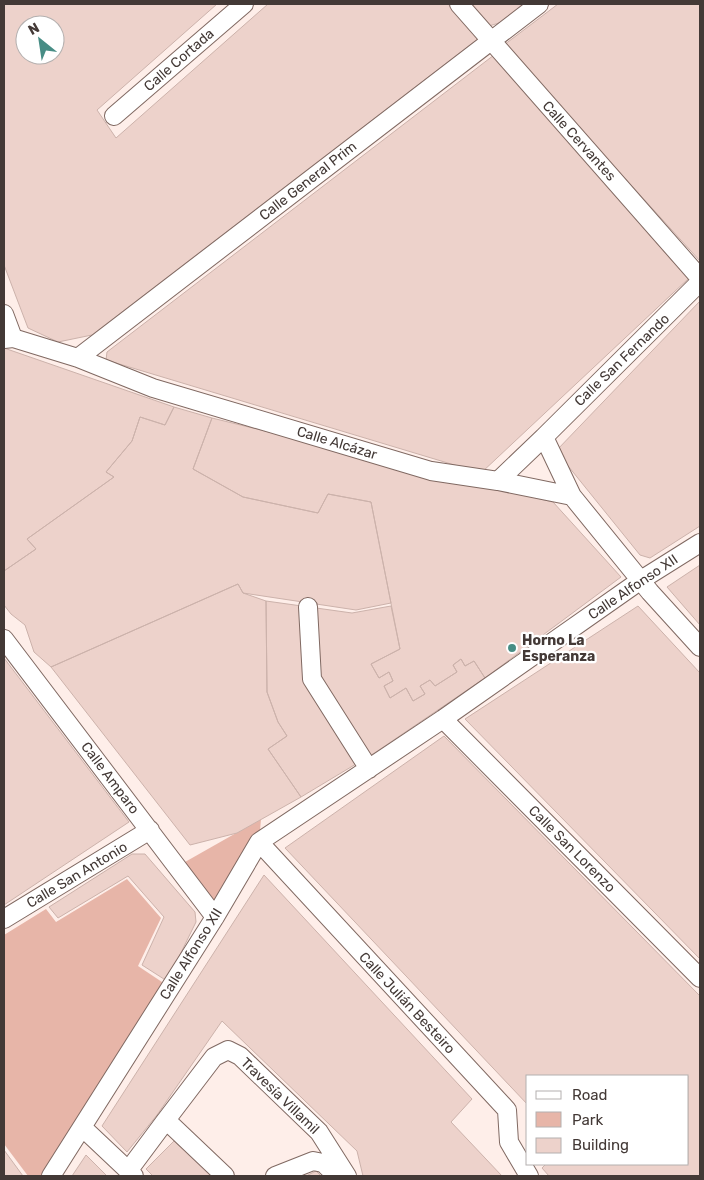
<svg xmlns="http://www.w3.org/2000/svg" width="704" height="1180" viewBox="0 0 704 1180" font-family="Rubik,sans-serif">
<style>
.green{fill:#e7b5a8}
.building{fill:#edd2cb;stroke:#ccb2ab;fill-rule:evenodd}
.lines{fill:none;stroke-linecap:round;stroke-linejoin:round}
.street-casing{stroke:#806962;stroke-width:20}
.street{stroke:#fff;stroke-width:18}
.poi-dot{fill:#478d85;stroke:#fff;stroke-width:2}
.labels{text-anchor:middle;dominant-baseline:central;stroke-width:4.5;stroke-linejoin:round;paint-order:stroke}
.street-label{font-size:14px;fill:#433936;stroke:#fff}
.poi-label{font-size:14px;font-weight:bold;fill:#433936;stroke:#fff;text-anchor:start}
</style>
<rect width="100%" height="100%" fill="#feeee9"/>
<path class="green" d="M261,819L259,842L215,917L204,901L185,862Z
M127,879L161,918L138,966L165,984L83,1115L41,1176H28L4,1144V935L46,909L56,922Z"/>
<path class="building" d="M4,4H217L97,110L116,138L268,4H448L479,38L92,335L58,342L28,328L4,265ZM25,25H55V55H25Z
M470,4H532L512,19L489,26Z
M558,4H700V261L504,45Z
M494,55L688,279L481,473L106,360L107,352Z
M700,301V526L650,558L640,555L556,451Z
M4,348L174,407L165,425L140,417L132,441L106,472L114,477L27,539L36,549L4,571Z
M174,407L212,418L193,469L243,497L318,513L328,494L371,502L391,603L356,610L243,593L238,584L51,667L34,652L25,625L11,614L4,605V571L36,549L27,539L114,477L106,472L132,441L140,417L165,425Z
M212,418L553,502L621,577L485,678L474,661L465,666L461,659L453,665L457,672L435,686L430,680L420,686L425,694L413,701L406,688L390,698L384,686L393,681L389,672L379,678L371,664L400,649L371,502L328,494L318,513L243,497L193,469Z
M700,565V625L667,587Z
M238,584L243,593L266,601L267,692L278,722L287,736L268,749L301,797L237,833L190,845L51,667Z
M266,601L352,613L391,606L400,649L371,664L379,678L389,672L393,681L384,686L390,698L406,688L413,701L425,694L420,686L430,680L435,686L457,672L453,665L461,659L465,666L474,661L485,678L376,752L301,797L268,749L287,736L278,722L267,692Z
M638,606L700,673V959L465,719Z
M4,658L129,822L4,905Z
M444,736L700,996V1176H549L542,1168L546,1164H688V1076H528V1105L285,848Z
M132,854H145L195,912L196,922L167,981L142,965L164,917L128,876L58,918L49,907Z
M264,875L472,1099L451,1122L502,1176H363L357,1151L222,1021L157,1115L127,1152L102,1126Z
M174,1141L213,1176H153L146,1169Z
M4,1150L23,1176H4Z
M86,1155L107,1176H72Z
M316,1171L321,1176H304L308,1175Z"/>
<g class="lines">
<defs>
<path id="street" d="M459,4L700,278
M114,116L244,4
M700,282L544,437L572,496L650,592L700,647
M4,314L13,338
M4,339L13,338L78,358L153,388L431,471L498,481L572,496
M78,358L539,4
M498,481L544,437
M308,607L312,679L369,769
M4,639L215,917
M443,719L700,978
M259,842L507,1110L509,1142L529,1176
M4,919L150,830
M82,1127L134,1176
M128,1171L166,1120
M51,1176L215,917L259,842L443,719L641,580L700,543
M225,1176L166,1120L214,1057L228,1050L240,1056L319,1132L347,1176
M275,1176L313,1161L323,1163L337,1176"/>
</defs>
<use href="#street" class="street-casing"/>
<use href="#street" class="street"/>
</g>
<circle class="poi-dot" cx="512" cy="648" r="5"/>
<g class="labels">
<g class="street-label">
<text transform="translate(179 60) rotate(-41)">Calle Cortada</text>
<text transform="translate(579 141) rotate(48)">Calle Cervantes</text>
<text transform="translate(308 181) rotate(-38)">Calle General Prim</text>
<text transform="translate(622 360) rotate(-44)">Calle San Fernando</text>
<text transform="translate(337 443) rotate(17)">Calle Alcázar</text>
<text transform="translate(633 587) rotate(-34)">Calle Alfonso XII</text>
<text transform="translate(110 778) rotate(53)">Calle Amparo</text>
<text transform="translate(572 849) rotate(45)">Calle San Lorenzo</text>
<text transform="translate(77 875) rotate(-31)">Calle San Antonio</text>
<text transform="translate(191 954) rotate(-58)">Calle Alfonso XII</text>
<text transform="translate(407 1003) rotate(47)">Calle Julián Besteiro</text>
<text transform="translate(280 1096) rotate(44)">Travesía Villamil</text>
</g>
<g class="poi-label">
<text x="522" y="640">Horno La<tspan x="522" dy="16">Esperanza</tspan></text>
</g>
</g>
<rect width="704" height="1180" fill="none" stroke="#433936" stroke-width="10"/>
<rect x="526" y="1075" width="162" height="90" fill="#ffffff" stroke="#b4b0af"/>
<rect x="536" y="1091" width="25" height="8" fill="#ffffff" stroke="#b4b0af"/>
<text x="572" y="1100" font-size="15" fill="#433936">Road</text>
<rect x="536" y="1112" width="25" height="15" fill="#e7b5a8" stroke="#b4b0af"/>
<text x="572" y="1125" font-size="15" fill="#433936">Park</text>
<rect x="536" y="1138" width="25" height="15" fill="#edd2cb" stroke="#b4b0af"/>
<text x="572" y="1150" font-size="15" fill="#433936">Building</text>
<g transform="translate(40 40) rotate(330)"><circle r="24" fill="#ffffff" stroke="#b4b0af"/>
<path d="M0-4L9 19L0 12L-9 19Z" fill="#478d85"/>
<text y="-8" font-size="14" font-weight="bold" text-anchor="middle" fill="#433936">N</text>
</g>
</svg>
